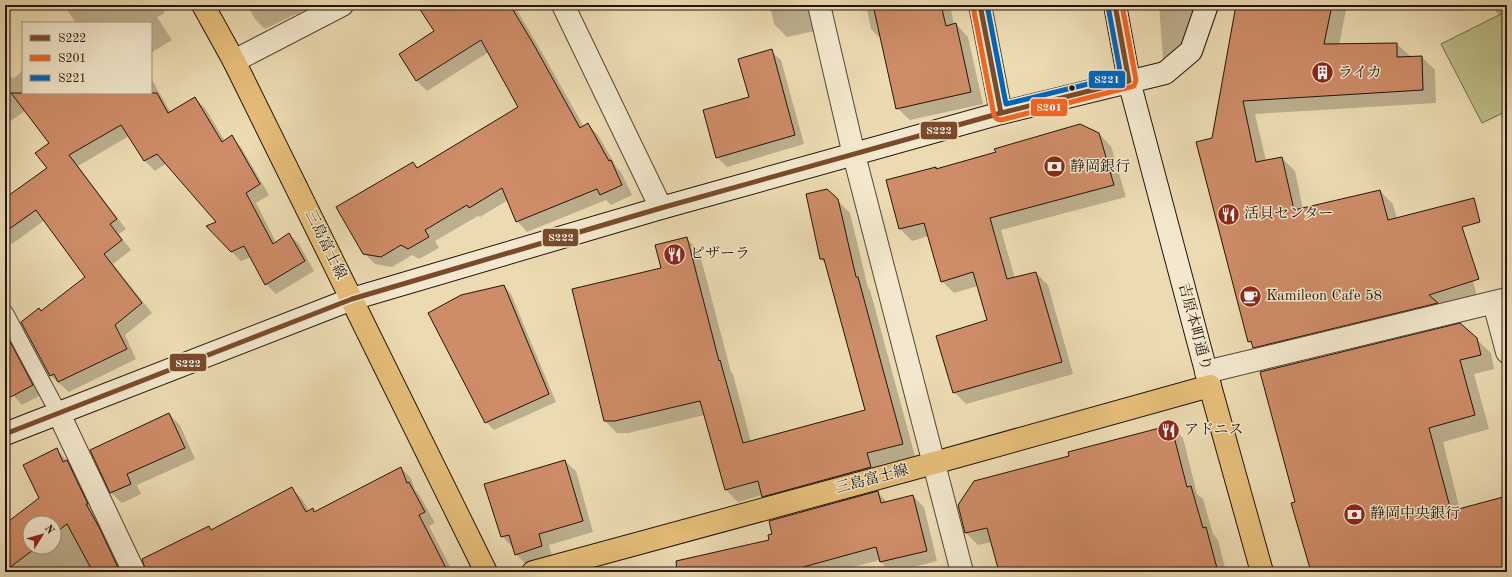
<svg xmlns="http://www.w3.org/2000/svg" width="1512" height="577" viewBox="0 0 1512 577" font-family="'Old Standard TT','Noto Serif JP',serif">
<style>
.green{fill:#bcbf89;stroke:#6f6a4a}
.shadow{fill:#0003;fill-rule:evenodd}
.building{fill:#ce8c68;stroke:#22140a}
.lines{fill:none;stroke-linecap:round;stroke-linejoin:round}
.lane-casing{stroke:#544634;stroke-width:18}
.street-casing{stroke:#544634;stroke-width:24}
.secondary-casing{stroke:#22140a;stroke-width:24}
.primary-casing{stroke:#22140a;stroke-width:24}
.lane{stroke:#f3e8cd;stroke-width:16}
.street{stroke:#f3e8cd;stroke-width:22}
.secondary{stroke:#f3e8cd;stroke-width:22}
.primary{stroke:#e6be79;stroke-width:22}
.bus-1-casing{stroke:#f3e8cd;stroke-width:8}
.bus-2-casing{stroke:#f3e8cd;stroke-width:8}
.bus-3-casing{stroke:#f3e8cd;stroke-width:8}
.bus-1{stroke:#7a4b2a;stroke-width:5}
.bus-2{stroke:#f26522;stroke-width:5}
.bus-3{stroke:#0065bd;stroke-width:5}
.bus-dot{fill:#22140a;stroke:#f3e8cd;stroke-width:1.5}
.labels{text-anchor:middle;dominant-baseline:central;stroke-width:3;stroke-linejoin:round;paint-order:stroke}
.poi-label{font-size:15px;fill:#22140a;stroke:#f3e8cd;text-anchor:start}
.street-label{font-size:15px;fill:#22140a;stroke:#f3e8cd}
.line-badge{stroke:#f3e8cd;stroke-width:1.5}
.badge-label{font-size:11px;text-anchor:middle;font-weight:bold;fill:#fff}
</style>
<rect width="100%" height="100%" fill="#ecdbb2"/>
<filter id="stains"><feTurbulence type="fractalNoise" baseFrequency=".005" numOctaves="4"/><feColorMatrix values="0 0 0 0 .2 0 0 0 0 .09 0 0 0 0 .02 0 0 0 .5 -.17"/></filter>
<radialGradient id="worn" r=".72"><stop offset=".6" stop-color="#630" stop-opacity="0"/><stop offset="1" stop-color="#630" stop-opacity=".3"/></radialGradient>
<path class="green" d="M1507,11V111L1482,123L1441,44Z"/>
<path class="shadow" d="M69,5H160L165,13L157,17L172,40L151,53V23H76L65,7Z
M247,5H315L297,15L296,14L265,29L255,19Z
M418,5H514L544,56L584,127L588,125L598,135L617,168L621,172L632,195L611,205L606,200L527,232L517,221L508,200L480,217L478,216L435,241L439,248L419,259L412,255L392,267L375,264L364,253L413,163L419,169L519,107L489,52L427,91L417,81L400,54L435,32Z
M770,5H809L815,31L787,37L774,24Z
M866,5H950L954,25L956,24L968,37L983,104L910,120L897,108L882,40L871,29Z
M1159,5H1194L1181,63L1173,69L1163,59Z
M1244,5H1347L1339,45L1397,44L1411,57H1422L1435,70L1436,103L1255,114L1266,161L1282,158L1295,171L1303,209L1380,191L1393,204L1397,219L1458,220L1477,297L1267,360L1249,341L1213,139Z
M1490,5H1507V11L1499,15Z
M771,51L781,60L804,144L727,167L717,157L750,98Z
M23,70V93H151V78L171,113L195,98L205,108L225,141L231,137L241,147L269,195L256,203L276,242L289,234L299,244L314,271L276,294L266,284L251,257L241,261L231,251L218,222L167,163L155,171L145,161L129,136L78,166L126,229L119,234L131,250L113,264L152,313L125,335L136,359L69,392L51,376L22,323L42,312L87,277L45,220L12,244L5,238V199L48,169L50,143L25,111L5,125V71L13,79Z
M1099,134L1111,146L1126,197L1001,230L1015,278L1036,273L1048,285L1073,374L966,404L954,392L989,321L978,286L954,293L942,281L929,236L912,241L900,229L935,168L937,170Z
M837,200L850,213L868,288L870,290L915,456L879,465L883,480L776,509L763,495L738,502L725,489L705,415L628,433H617L604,420L663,269L686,238L699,251L731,372L733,374L751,442L866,411L826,264L821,259Z
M504,286L511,294L556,402L494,430L486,422Z
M5,326L41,395L22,405L13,395L5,381Z
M1476,339L1491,353L1494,369L1474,374L1489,429L1443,442L1460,510L1507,497V572H1312L1297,503Z
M169,414L180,425L195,459L137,485L141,494L122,503L111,493L91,450Z
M1171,426L1183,438L1197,494L1203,499L1213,534L1218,540L1226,572H1000L992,542L978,545L966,533L959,506L1070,457Z
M57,450L77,472L125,572H5V525L41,498ZM30,523H54V547H30Z
M565,461L576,471L593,532L549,545L552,556L527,565L516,554L514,547H512L502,536Z
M401,468L411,478L415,490L419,494L435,523L429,526L453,572H147L209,527L213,531L292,489L302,499L309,511L312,510L315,512Z
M877,492L887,502L913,496L924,507L937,561L894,572H891L881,562L880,560L834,572H679L770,540Z"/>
<path class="building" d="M417,5H510L534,45L580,128L588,123L609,161L611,160L622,185L600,195L597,189L516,222L502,188L469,208L467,205L425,230L429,237L408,249L401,245L381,257L363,254L336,207L413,162L417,168L518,107L481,40L416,81L399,54L434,31Z
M873,5H941L946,26L956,23L971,92L896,109Z
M1236,5H1332L1324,44L1397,43V57L1422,56L1423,90L1243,101L1256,162L1282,157L1294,210L1380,190L1388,220L1474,198L1480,222L1462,227L1479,279L1429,295L1438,303L1253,348L1251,341L1248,342L1196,142L1212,138Z
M772,49L795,135L716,158L703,110L749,97L738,59Z
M11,93H157L168,113L195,97L222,142L232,135L260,184L246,193L273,244L289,233L305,261L265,285L244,246L231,252L206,226L216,222L157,154L144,161L121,125L69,155L117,219L110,224L122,240L104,254L142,303L115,325L127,349L58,382L54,374L50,376L21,322L39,308L41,311L85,277L36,210L5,232V198L47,168L35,153L49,143Z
M1080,124L1099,133L1114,185L990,218L1007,279L1036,272L1062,362L953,393L936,336L987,320L973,272L941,282L924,223L899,229L886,180L936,167V169L996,152L994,149Z
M827,189L838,199L856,277H858L903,444L867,453L871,467L762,497L758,481L725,490L700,401L615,421H604L572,289L661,268L655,245L687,237L719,361L720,360L743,443L865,410L824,259H820L806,194Z
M504,285L549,394L485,423L428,313L461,295Z
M1460,323L1477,338L1481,355L1460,360L1475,415L1429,428L1451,511L1507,496V572H1311L1291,503L1295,502L1260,372Z
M6,334L33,385L5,400V335Z
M169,413L185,448L127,474L131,484L110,493L90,450Z
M1171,425L1187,487L1191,486L1203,528L1206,527L1218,572H999L987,528L965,533L958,505L974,481L1069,456L1068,452Z
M57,448L63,462L67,460L88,504H86L99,527L120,572H93L67,524L54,534V523H30V547H37L5,571V524L39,498L23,465Z
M565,460L583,521L539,534L542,546L515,555L509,535L501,537L484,484Z
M401,467L407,483L409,482L425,512L419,515L448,572H146L142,559L209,526L211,530L292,487L306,512L313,508L314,512Z
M878,491L881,503L913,495L927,551L880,562L876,547L785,572H677L676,561L769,540L768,535L772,534L769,521Z"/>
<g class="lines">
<defs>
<path id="lane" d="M5,313L58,412"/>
<path id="street" d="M563,5L661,208
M819,5L854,155L962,572
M980,5L1001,113
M234,61L342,5
M1494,303L1507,352
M1206,372L1507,299
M58,412L134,572"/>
<path id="secondary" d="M1115,5L1129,81L1210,386
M5,434L352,299L661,208L1001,113L1165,73L1191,51L1207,5"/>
<path id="primary" d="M203,5L234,61L486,572
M533,572L934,463L1210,386L1262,572"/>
</defs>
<use href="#lane" class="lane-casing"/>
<use href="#street" class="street-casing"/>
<use href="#secondary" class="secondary-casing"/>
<use href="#primary" class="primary-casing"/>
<use href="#lane" class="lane"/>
<use href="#street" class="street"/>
<use href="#secondary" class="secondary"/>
<use href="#primary" class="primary"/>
<defs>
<path id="bus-1" d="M980,5L1001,113
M1115,5L1129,81
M5,434L352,299L661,208L1001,113L1129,81"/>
<path id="bus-2" d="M973,6L994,115L997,119L1001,120L1134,86L1136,80L1122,5"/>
<path id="bus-3" d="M987,5L1006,104L1121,76L1108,6"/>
</defs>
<use href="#bus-1" class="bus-1-casing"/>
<use href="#bus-2" class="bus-2-casing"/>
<use href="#bus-3" class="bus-3-casing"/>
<use href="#bus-1" class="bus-1"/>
<use href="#bus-2" class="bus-2"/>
<use href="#bus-3" class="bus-3"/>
</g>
<defs>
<symbol id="building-disc" viewBox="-11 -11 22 22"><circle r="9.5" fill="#8f2418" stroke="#f3e8cd"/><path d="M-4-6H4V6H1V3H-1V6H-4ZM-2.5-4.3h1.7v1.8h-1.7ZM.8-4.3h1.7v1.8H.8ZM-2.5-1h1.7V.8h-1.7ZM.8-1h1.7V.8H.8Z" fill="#fff"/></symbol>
<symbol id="bank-disc" viewBox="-11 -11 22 22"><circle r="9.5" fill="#8f2418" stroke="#f3e8cd"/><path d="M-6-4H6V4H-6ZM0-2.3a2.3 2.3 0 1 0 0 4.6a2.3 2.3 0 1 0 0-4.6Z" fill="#fff"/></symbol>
<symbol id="restaurant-disc" viewBox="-11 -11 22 22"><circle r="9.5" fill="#8f2418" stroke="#f3e8cd"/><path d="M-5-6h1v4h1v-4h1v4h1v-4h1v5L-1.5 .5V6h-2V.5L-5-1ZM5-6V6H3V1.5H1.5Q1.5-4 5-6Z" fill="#fff"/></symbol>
<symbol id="cafe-disc" viewBox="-11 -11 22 22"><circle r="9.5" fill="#8f2418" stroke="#f3e8cd"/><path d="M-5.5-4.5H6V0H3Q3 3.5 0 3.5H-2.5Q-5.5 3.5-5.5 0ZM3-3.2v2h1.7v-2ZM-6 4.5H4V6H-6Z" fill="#fff"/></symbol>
</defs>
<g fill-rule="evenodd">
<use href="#building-disc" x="1310" y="60" width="25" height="25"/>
<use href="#bank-disc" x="1042" y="154" width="25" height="25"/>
<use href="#restaurant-disc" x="1216" y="202" width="25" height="25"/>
<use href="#restaurant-disc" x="662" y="242" width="25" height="25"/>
<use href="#cafe-disc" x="1238" y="284" width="25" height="25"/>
<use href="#restaurant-disc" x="1156" y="418" width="25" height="25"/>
<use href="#bank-disc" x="1342" y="502" width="25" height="25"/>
</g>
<circle class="bus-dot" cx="1072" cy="88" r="3.5"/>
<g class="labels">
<g class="poi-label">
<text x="1338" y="73">ライカ</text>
<text x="1070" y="167">静岡銀行</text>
<text x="1244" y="214">活貝センター</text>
<text x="690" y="254">ピザーラ</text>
<text x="1266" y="296">Kamileon Cafe 58</text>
<text x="1184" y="430">アドニス</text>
<text x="1370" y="514">静岡中央銀行</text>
</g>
<g class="street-label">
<text transform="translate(325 245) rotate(64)">三島富士線</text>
<text transform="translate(1194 327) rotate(75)">吉原本町通り</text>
<text transform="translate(872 480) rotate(-15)">三島富士線</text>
</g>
</g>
<g class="line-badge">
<rect x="1088" y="70" width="38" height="19" rx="4" fill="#0065bd"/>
<rect x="1030" y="98" width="38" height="19" rx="4" fill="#f26522"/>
<rect x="920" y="121" width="38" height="19" rx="4" fill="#7a4b2a"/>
<rect x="542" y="228" width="37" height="19" rx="4" fill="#7a4b2a"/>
<rect x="169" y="353" width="38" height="19" rx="4" fill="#7a4b2a"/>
</g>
<g class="badge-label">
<text x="1107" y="83">S221</text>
<text x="1049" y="111">S201</text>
<text x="939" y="134">S222</text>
<text x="561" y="241">S222</text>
<text x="188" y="367">S222</text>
</g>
<rect width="1512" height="577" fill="none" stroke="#ecdbb2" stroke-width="20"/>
<rect x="6" y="6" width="1500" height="565" fill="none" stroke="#22140a" stroke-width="2"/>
<rect x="10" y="10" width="1492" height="557" fill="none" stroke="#22140a"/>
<rect x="22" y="22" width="130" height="72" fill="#f3e8cd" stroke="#9f937f"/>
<rect x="30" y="35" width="20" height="6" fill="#7a4b2a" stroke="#9f937f"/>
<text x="58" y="42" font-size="12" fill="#22140a">S222</text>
<rect x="30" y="55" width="20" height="6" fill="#f26522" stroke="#9f937f"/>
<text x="58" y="62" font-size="12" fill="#22140a">S201</text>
<rect x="30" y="75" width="20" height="6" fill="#0065bd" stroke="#9f937f"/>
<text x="58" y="82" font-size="12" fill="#22140a">S221</text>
<g transform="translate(42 535) rotate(53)"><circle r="19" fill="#f3e8cd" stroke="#9f937f"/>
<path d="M0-3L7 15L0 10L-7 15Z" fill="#8f2418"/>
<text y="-6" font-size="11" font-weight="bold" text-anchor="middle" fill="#22140a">N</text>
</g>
<rect width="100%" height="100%" filter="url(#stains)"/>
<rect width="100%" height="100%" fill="url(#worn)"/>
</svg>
